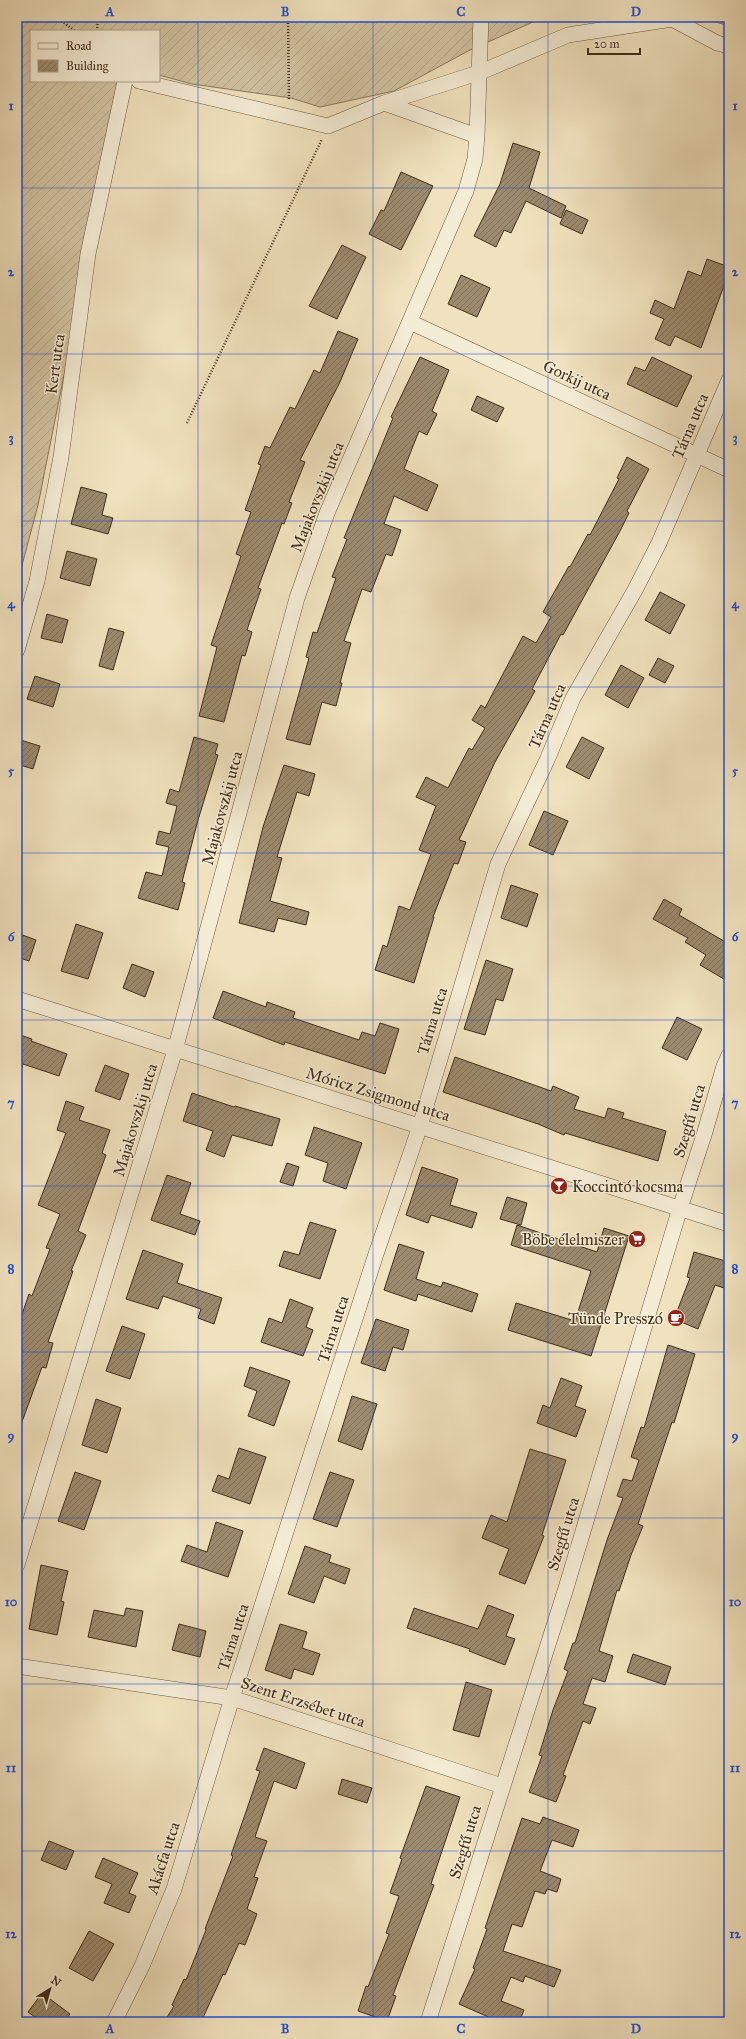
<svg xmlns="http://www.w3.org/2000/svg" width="746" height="2039" viewBox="0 0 746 2039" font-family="'IM FELL Great Primer',serif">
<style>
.garden{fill:url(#garden-furrows);stroke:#89785d}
.building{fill:url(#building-hatch);stroke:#402d18}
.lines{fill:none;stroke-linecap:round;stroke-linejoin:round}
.street-casing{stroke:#6c5a42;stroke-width:16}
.path{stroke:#402d18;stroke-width:2.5;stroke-dasharray:1 2;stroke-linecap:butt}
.street{stroke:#f5ecd5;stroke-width:15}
.grid{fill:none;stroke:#1d4ed8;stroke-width:1;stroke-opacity:0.55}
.labels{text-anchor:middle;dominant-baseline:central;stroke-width:3;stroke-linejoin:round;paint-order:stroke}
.street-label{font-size:16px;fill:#402d18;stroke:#f5ecd5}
.poi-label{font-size:16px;fill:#402d18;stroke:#f5ecd5;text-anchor:end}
.neatline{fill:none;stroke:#1d4ed8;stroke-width:1.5}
.grid-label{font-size:13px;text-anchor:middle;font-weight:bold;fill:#1d4ed8}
</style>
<defs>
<pattern id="garden-furrows" width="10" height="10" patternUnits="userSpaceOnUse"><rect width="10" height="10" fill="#d2c3a2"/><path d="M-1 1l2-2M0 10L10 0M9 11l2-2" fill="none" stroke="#b5a88b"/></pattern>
<pattern id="building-hatch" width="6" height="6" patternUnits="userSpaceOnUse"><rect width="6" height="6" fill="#9c8b6e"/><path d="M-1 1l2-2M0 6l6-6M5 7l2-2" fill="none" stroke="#817259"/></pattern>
</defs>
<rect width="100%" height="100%" fill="#f0e2be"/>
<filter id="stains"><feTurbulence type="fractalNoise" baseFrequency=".005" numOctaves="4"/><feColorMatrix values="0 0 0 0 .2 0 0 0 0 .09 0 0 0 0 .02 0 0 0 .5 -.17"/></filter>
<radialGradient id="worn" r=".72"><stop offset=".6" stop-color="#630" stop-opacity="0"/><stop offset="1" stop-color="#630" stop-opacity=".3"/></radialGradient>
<path class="garden" d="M17,17H544L468,51L394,91L320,107L291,98L192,84L159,75V31H31V81H126L89,250L38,505L17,584Z
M703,17H729V26L706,19Z"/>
<path class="building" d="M513,143L540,152L529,188L566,206L561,218L526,201L511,233L504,230L496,247L474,236L500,184Z
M401,172L433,186L401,250L369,234L381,210L384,211Z
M566,210L588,220L582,234L560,224Z
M342,245L366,257L337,319L309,306Z
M707,259L729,267V272L701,348L675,336L670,346L655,339L664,319L650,313L655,300L674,309L688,271L701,276Z
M461,275L490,288L477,317L448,304Z
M338,331L358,339L340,382L300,460L305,462L289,502L292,503L284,524L282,523L258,588L261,589L247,630L252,632L245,656L242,655L224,722L199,716L217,647L211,645L241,556L236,554L251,512L245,510L261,465L258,464L265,446L270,448L290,407L295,409L314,370L320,373Z
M420,357L449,370L432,411L437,414L427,435L419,431L404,469L438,485L427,511L394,496L384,524L401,530L392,556L386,554L371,592L362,589L344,641L351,643L340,683H342L336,706L322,702L310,745L286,739L309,658L306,657L313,632L317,633L336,578L332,577L347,539L344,538L393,418L391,417Z
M652,357L692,376L677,407L627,384L635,367L645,371Z
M477,396L504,408L497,422L471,410Z
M627,457L649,469L627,511L629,513L620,531L563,635L561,634L532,689L535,691L495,762L459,840L466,842L458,864L454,863L433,917H434L414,983L375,970L383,945L387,947L399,906L410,910L431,854L419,850L436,806L416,797L426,777L448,788L469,748L472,750L485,728L472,720L481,705L485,708L523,636L536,643L551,617L543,612L569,566L570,567L588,534L590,535L619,479L617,478Z
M81,487L107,494L102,515L113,518L108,534L71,524Z
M67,551L97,559L90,586L60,578Z
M660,592L685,605L670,634L645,620Z
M47,614L68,620L62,643L41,638Z
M109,628L124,632L113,670L99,666Z
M658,658L674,666L665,683L649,675Z
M621,665L644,678L628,708L605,695Z
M35,676L60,684L53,707L27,699Z
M194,737L218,744L215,754L218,755L198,820L182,882L185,883L178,910L138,898L146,872L162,876L169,847L156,844L159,831L170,834L177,806L166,803L170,789L179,792Z
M582,737L604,748L589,779L566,767Z
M17,739L40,746L33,769L17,764Z
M284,765L315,774L309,796L297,792L277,857L282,858L270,901L309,912L306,925L278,918L274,932L239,923L263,827Z
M544,811L568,821L553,855L529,845Z
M511,885L538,894L527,927L501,918Z
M664,899L682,909L679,915L729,944V982L700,965L706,955L685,942L688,938L653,919Z
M76,924L103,933L88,979L61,971Z
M17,933L36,940L29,961L17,957Z
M486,960L513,969L503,1001L496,999L485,1035L464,1029Z
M132,964L154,972L145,997L123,988Z
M223,991L266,1007L267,1002L295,1012L293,1018L359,1040L362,1032L375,1036L380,1023L399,1029L385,1074L285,1042L284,1045L213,1018Z
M677,1017L702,1029L687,1060L662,1048Z
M17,1034L32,1039L31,1041L67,1054L59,1076L23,1064L19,1076H17Z
M455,1057L551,1091L553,1086L579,1097L574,1109L605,1118L608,1108L624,1113L622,1118L666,1131L658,1161L565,1133L564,1135L538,1124L443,1092Z
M105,1065L129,1074L120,1100L95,1091Z
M192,1093L234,1107L235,1106L280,1119L272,1146L232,1135L224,1157L206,1150L213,1131L183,1121Z
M66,1101L84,1107L79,1120L110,1130L102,1153L106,1155L78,1231L86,1235L71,1271H73L48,1342L53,1343L46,1368L42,1367L19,1430L17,1429V1329L29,1294L32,1296L50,1249L46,1248L60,1214L38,1205L66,1133L57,1130Z
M314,1127L362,1143L346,1189L323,1181L328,1163L305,1155Z
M287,1163L299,1167L293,1186L280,1182Z
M422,1167L458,1179L450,1205L477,1213L472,1228L431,1215L428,1223L406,1215Z
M167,1175L191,1183L180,1214L200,1221L195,1235L151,1220Z
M507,1197L527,1203L521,1225L500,1219Z
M310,1222L336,1230L320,1279L279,1266L284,1251L299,1255Z
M517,1225L597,1252L604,1228L629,1236L591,1356L508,1330L516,1303L575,1321L591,1271L511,1245Z
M399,1244L424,1252L416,1279L441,1287L443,1282L478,1294L472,1312L418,1294L416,1301L384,1290Z
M143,1250L183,1264L177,1283L222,1298L214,1324L198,1318L201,1309L163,1296L158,1309L126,1299Z
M694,1252L729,1262V1271L724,1288L715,1285L698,1329L674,1319L690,1278L687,1277Z
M290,1299L313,1308L306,1327L313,1330L303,1356L261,1342L269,1318L282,1323Z
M376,1319L409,1330L403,1350L393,1347L385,1371L361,1363Z
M122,1326L145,1334L130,1379L106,1371Z
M668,1345L695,1354L674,1423L672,1422L638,1524L643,1526L631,1555L619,1591L617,1590L599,1651L613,1656L605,1682L592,1678L583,1704L596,1708L590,1724L583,1721L563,1775L566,1776L556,1802L529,1792L542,1756L539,1755L553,1710L568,1671L564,1669L573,1643H575L607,1540L623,1498L617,1496L623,1479L632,1481L639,1460L631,1457L641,1427L644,1428Z
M250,1367L290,1381L274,1426L248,1416L257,1391L244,1386Z
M561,1378L582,1386L575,1406L586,1410L576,1437L537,1423L543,1405L550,1408Z
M352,1396L377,1404L362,1450L338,1441Z
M96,1399L121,1408L107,1453L82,1445Z
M239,1448L266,1457L250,1504L212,1491L218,1475L229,1479Z
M530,1449L566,1460L542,1535L544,1536L525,1584L499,1574L509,1549L482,1538L491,1515L507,1522Z
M75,1472L101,1481L84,1530L58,1521Z
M330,1472L354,1480L337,1527L313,1519Z
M216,1522L243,1531L228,1577L181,1561L187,1545L207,1552Z
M305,1546L331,1555L329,1562L350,1569L345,1584L324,1576L314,1603L288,1594Z
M41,1565L68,1571L61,1601L64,1602L57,1635L29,1629Z
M488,1605L514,1615L506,1636L515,1639L505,1665L469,1651L470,1649L407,1628L414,1608L478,1629Z
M126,1608L143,1611L136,1647L88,1637L94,1610L124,1616Z
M179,1624L206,1631L200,1657L172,1650Z
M280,1624L307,1632L302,1648L320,1654L313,1675L294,1669L291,1679L265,1670Z
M633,1654L671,1667L665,1685L627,1672Z
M466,1682L492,1690L479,1737L453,1730Z
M264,1748L305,1763L296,1789L274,1781L255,1837L267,1841L254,1877L258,1878L247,1909L257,1914L245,1945L239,1943L225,1975L223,1974L201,2022H164L174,2006L172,2005L184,1979L186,1980L206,1930L205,1929L233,1856L231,1855L260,1771L256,1770Z
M342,1779L372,1788L367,1803L338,1794Z
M426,1786L460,1797L431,1884L434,1885L393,1995L396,1996L387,2021L358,2011L366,1986L368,1987L389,1934L386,1933L399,1896L390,1893L402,1859L400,1858Z
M543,1817L579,1830L573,1847L552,1840L540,1871L561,1879L557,1892L547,1889L545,1894L535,1891L522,1927L512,1924L503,1951L561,1970L554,1987L525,1976L523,1982L511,1977L501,2001L524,2010L519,2022H507L494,2017L493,2019L459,2004L475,1969L473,1968L487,1929L485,1928L522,1818L540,1824Z
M49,1841L74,1851L66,1870L41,1860Z
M103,1858L138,1873L129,1893L136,1896L129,1913L104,1903L112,1884L95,1877Z
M89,1931L114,1944L93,1981L69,1968Z
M42,1993L70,2014L64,2022H42L28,2012Z"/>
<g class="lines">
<defs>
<path id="street" d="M139,81L328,126L384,103L481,72L568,35L672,19L717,43L729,46
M384,103L477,136
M410,322L729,470
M17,650L37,581L61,457L88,254L125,81
M17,999L729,1224
M17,1565L175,1050L297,598L327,513L466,191L475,159L477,136L481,17
M17,1666L232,1698L502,1786
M114,2022L142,1966L174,1889L232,1698L376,1254L420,1126L498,864L547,760L573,698L635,590L659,543L729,380
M428,2022L566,1588L680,1208L704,1135L724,1066L729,1055"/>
</defs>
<use href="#street" class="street-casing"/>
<path class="path" d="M47,17L63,22L75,31
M288,17L289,100
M97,31L98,17
M187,423L322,139"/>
<use href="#street" class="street"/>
</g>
<path class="grid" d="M198,17V2022M373,17V2022M548,17V2022M17,188H729M17,354H729M17,521H729M17,687H729M17,853H729M17,1020H729M17,1186H729M17,1352H729M17,1518H729M17,1684H729M17,1851H729"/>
<defs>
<symbol id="bar-disc" viewBox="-11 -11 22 22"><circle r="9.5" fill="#8f2418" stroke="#f5ecd5"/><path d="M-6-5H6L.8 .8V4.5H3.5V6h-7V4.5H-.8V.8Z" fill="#fff"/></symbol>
<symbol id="supermarket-disc" viewBox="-11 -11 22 22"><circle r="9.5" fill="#8f2418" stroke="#f5ecd5"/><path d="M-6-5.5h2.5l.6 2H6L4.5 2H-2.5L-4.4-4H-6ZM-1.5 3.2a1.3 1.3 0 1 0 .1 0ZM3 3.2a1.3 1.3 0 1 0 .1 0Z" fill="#fff"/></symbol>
<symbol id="cafe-disc" viewBox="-11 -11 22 22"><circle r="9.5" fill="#8f2418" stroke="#f5ecd5"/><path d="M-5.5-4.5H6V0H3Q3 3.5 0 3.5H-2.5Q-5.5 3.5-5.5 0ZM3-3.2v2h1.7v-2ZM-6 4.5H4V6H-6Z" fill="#fff"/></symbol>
</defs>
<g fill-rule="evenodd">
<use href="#bar-disc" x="549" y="1176" width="20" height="20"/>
<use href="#supermarket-disc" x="627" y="1229" width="20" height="20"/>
<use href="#cafe-disc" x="666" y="1308" width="20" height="20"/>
</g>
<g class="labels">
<g class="street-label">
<text transform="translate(55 364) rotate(-82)">Kert utca</text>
<text transform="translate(577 380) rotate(25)">Gorkij utca</text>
<text transform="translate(690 426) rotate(-67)">Tárna utca</text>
<text transform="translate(317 497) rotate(-68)">Majakovszkij utca</text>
<text transform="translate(547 716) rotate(-66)">Tárna utca</text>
<text transform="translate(222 808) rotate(-75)">Majakovszkij utca</text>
<text transform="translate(432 1021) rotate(-73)">Tárna utca</text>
<text transform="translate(378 1094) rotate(17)">Móricz Zsigmond utca</text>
<text transform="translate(135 1120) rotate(-73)">Majakovszkij utca</text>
<text transform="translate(689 1121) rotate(-73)">Szegfű utca</text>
<text transform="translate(333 1329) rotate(-72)">Tárna utca</text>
<text transform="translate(563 1534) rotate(-73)">Szegfű utca</text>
<text transform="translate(233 1637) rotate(-72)">Tárna utca</text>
<text transform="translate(303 1702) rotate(18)">Szent Erzsébet utca</text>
<text transform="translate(465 1842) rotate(-73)">Szegfű utca</text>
<text transform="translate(163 1858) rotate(-72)">Akácfa utca</text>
</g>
<g class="poi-label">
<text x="572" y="1186" text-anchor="start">Koccintó kocsma</text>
<text x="624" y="1239">Böbe élelmiszer</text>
<text x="663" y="1318">Tünde Presszó</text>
</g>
</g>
<rect width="746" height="2039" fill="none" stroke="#f0e2be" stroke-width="44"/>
<rect x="30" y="30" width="130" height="52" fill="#f5ecd5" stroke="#ada089"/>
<rect x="38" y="43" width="20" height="6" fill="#f5ecd5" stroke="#ada089"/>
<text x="66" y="50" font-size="12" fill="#402d18">Road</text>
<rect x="38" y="60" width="20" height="12" fill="url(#building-hatch)" stroke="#ada089"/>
<text x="66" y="70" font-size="12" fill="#402d18">Building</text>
<g transform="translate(50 1989) rotate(37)" stroke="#f5ecd5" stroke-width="3" paint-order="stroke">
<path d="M0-3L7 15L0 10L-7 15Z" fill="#402d18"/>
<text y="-6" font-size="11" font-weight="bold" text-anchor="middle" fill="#402d18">N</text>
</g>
<path d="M588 48v6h52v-6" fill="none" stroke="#402d18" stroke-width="2"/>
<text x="594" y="48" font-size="12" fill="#402d18" stroke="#f5ecd5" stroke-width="3" paint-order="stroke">20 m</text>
<rect x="22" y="22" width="702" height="1995" class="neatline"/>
<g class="grid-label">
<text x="110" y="16">A</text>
<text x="285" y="16">B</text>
<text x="461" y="16">C</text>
<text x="636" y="16">D</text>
<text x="11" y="110">1</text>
<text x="735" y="110">1</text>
<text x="11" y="276">2</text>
<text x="735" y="276">2</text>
<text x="11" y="442">3</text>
<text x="735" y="442">3</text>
<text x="11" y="608">4</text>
<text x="735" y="608">4</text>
<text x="11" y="775">5</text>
<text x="735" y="775">5</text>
<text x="11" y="941">6</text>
<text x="735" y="941">6</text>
<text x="11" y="1107">7</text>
<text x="735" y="1107">7</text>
<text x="11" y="1273">8</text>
<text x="735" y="1273">8</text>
<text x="11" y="1440">9</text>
<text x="735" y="1440">9</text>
<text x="11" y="1606">10</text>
<text x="735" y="1606">10</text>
<text x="11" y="1772">11</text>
<text x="735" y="1772">11</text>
<text x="11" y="1938">12</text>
<text x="735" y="1938">12</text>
<text x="110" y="2033">A</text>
<text x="285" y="2033">B</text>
<text x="461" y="2033">C</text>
<text x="636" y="2033">D</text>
</g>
<rect width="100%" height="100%" filter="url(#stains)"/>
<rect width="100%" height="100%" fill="url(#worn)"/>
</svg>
